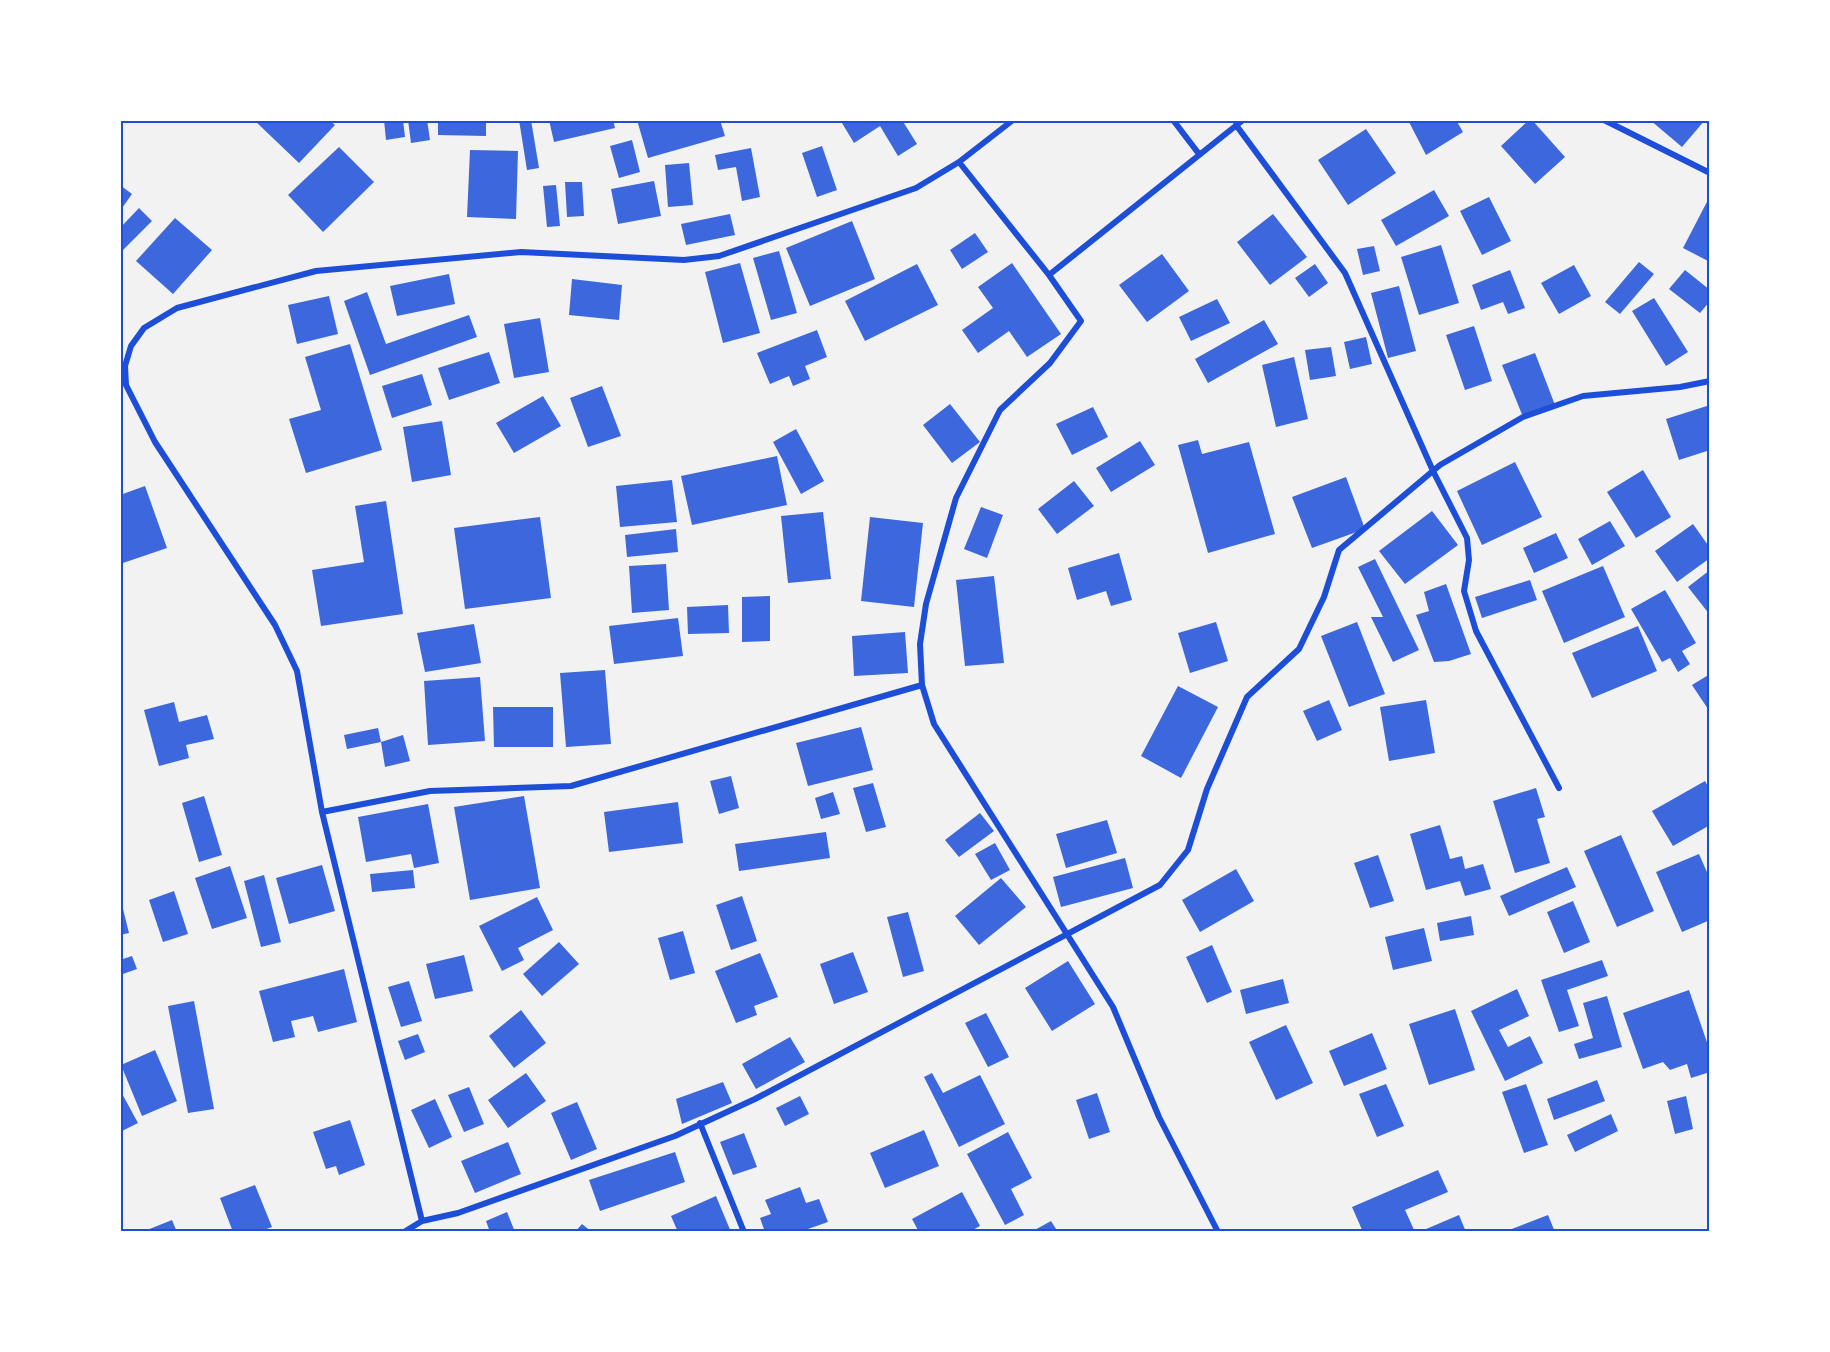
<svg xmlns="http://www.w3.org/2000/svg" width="1830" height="1352" viewBox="0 0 1830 1352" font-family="Literata,serif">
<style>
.building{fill:#3d67dc}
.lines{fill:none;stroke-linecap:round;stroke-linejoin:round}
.minor{stroke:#1d4ed8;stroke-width:6}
.neatline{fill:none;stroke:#1d4ed8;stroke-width:2}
</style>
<rect width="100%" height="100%" fill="#f2f2f2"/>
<path class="building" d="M254,120H329L335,125L299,163Z
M384,120H403L405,137L386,140Z
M408,120H427L430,140L411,143Z
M438,120H486V136L438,135Z
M519,120H531L539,168L527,170Z
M549,120H613L615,128L554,142Z
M637,120H720L725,136L648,158Z
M847,120H902L917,144L898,156L880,126L854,143L842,123Z
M1408,120H1456L1463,132L1426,155Z
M1529,120H1532L1565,157L1535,184L1501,146Z
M1650,120H1705L1682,147Z
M1366,129L1396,173L1348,205L1318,160Z
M632,140L640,172L619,178L610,146Z
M822,146L837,190L817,197L802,153Z
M339,147L374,182L323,232L288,195Z
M751,148L760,197L742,201L736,167L718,170L715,155Z
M470,150L518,151L516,219L467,217Z
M689,163L693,205L668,207L665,165Z
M654,181L661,216L618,224L611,189Z
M565,182H582L584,216L567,217Z
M120,185L132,194L120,211Z
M556,185L560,226L547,227L543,186Z
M1434,190L1449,216L1396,246L1381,220Z
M1710,196V262L1683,248Z
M1489,197L1511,241L1482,255L1460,211Z
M139,208L152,221L120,253V228Z
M730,214L735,235L686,245L681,224Z
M1273,214L1307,257L1270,285L1237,242Z
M175,218L212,250L173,294L136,261Z
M852,221L875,279L810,306L786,248Z
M975,233L988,252L962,269L950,250Z
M1441,245L1459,303L1419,315L1401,257Z
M1374,246L1380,271L1363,275L1357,249Z
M779,251L797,313L771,320L753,258Z
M1162,254L1189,291L1147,322L1119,285Z
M1639,262L1654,274L1620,314L1605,302Z
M740,263L760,333L723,343L705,272Z
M1012,263L1061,334L1027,357L1009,331L978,353L962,330L993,308L978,287Z
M917,264L938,305L865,341L845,301Z
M1315,264L1328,283L1309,297L1295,278Z
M1574,265L1591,296L1559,314L1541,283Z
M1510,270L1525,308L1508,314L1503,302L1481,310L1472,285Z
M1685,270L1710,290V301L1700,313L1669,289Z
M449,274L455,304L397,316L390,286Z
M572,279L622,285L619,320L569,315Z
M1399,286L1416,351L1388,358L1371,293Z
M367,292L386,344L469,315L477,337L370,375L344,301Z
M329,296L338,334L297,344L288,305Z
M1654,298L1688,352L1666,366L1632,311Z
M1217,299L1230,323L1191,341L1179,317Z
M540,318L549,372L514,378L504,324Z
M1264,320L1278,344L1208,383L1195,359Z
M1474,326L1492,381L1465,390L1446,335Z
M817,330L827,357L805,366L810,379L793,386L789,376L770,384L757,353Z
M1366,337L1372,364L1350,369L1344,342Z
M350,344L382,450L306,473L289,419L321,410L305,357Z
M1331,347L1336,376L1310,380L1305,350Z
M489,352L500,383L449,400L438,368Z
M1535,353L1555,405L1523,417L1502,365Z
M1294,357L1308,419L1276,427L1262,365Z
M422,374L432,405L392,418L382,386Z
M602,386L621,436L588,447L570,398Z
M543,396L561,426L514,453L496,423Z
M950,404L980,442L952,463L923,425Z
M1710,405V450L1679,460L1666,419Z
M1093,407L1108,437L1072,455L1056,424Z
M442,421L451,475L412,482L403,427Z
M796,429L824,481L801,494L773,442Z
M1198,440L1202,454L1249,442L1275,534L1208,553L1178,445Z
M1140,441L1155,465L1111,492L1096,468Z
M777,456L787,505L692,525L681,476Z
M1515,462L1542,517L1482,545L1457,491Z
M1643,470L1671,517L1636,538L1607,492Z
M1346,477L1365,529L1312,548L1292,497Z
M672,480L677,522L620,527L616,486Z
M1074,481L1094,506L1057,534L1038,509Z
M145,486L167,548L120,564V495Z
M386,501L403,614L321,626L312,570L364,562L355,506Z
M981,507L1003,515L987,558L964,549Z
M1432,511L1458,545L1405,584L1379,551Z
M823,512L831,579L788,583L781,516Z
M540,517L551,598L465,609L454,528Z
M870,517L923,523L914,607L861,601Z
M1610,521L1625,546L1592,565L1578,539Z
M1693,524L1710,548V558L1677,582L1655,551Z
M676,529L678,552L627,557L625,535Z
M1556,533L1568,558L1534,573L1523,548Z
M1119,553L1132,600L1111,606L1106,591L1077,600L1068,568Z
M1375,559L1419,650L1393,662L1371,617H1383L1358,567Z
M666,564L669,610L632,613L629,566Z
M1603,566L1625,617L1564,643L1542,591Z
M1710,570V615L1688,587Z
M994,576L1004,663L965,666L956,580Z
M1530,580L1537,600L1482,618L1475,597Z
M1446,584L1471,654L1449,661L1434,662L1416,615L1429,611L1424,592Z
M1665,590L1696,643L1682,651L1690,664L1678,672L1670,658L1662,662L1631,609Z
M770,596V641L742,642V597Z
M728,605L729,633L688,634L687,607Z
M678,618L683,656L614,664L609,626Z
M1216,622L1228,661L1190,673L1178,633Z
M1357,622L1385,694L1349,707L1321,636Z
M474,624L481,663L425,672L417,633Z
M1638,626L1657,671L1592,698L1572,653Z
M905,632L908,673L854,676L852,636Z
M605,670L611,744L566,747L560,673Z
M1710,674V712L1692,685Z
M480,677L485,741L428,745L424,681Z
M1178,686L1218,707L1181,778L1141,756Z
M1329,700L1342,730L1317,741L1303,711Z
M1426,700L1435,753L1389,761L1380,707Z
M174,702L179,722L207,715L214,739L186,745L189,758L159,766L144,710Z
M493,707H553V747H494Z
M861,727L873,770L808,786L796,743Z
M378,728L381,742L347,749L344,735Z
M403,735L410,761L385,767L381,742Z
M731,776L739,808L719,814L710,781Z
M1705,781L1710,790V825L1673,846L1652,811Z
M873,783L886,827L866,832L853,788Z
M1536,788L1545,817L1537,819L1550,863L1515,873L1493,801Z
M833,792L840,814L821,819L815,798Z
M204,796L222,855L199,862L182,803Z
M524,796L540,888L470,900L454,807Z
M678,802L683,843L609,852L604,812Z
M428,804L439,863L414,868L411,854L366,862L358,817Z
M980,813L994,831L959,857L945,840Z
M1107,820L1117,853L1066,868L1056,834Z
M1440,825L1450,859L1462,856L1465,869L1483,864L1491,889L1465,896L1460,881L1426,890L1410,834Z
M826,832L830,858L739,871L735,844Z
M1621,835L1654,911L1617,927L1584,851Z
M995,843L1010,870L991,880L975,854Z
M1699,854L1710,879V920L1682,932L1656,872Z
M1378,855L1394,901L1370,908L1354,863Z
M1125,858L1133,888L1061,907L1053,877Z
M322,865L335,911L289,924L276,878Z
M230,866L247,918L212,929L195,878Z
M1567,867L1576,887L1509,916L1500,896Z
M1236,869L1254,901L1200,932L1182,900Z
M413,870L415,888L372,892L370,874Z
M264,875L281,942L261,947L244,881Z
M1001,878L1026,907L979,945L955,916Z
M174,891L188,934L163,942L149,900Z
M742,896L757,941L731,950L716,905Z
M120,897L129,933L120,935Z
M537,897L553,930L518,948L524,960L502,971L479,926Z
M1573,901L1590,942L1564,953L1547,912Z
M908,912L924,971L903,977L887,917Z
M1471,916L1474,935L1440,941L1437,923Z
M1424,928L1432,961L1393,970L1385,937Z
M683,931L695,973L670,980L658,938Z
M559,942L579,964L542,996L523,974Z
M1212,945L1232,992L1207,1003L1186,957Z
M853,952L868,992L834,1004L820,964Z
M760,953L778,997L754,1006L757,1015L736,1023L715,971Z
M464,955L473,991L435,999L426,964Z
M132,956L137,969L120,975V960Z
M1602,960L1608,976L1567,990L1579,1026L1559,1032L1541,980Z
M1068,961L1095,1004L1052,1031L1025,988Z
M344,969L357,1022L318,1032L313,1016L291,1021L295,1037L273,1042L259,991Z
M1283,979L1289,1003L1246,1014L1240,990Z
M409,981L422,1021L401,1027L388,987Z
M1517,989L1529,1016L1499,1030L1508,1047L1530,1036L1543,1063L1505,1081L1471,1011Z
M1689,990L1710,1051V1072L1691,1078L1687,1064L1670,1070L1663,1062L1643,1069L1623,1013Z
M1607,996L1622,1047L1579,1059L1574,1044L1593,1038L1583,1003Z
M194,1001L214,1109L188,1113L168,1006Z
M1455,1009L1475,1070L1429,1085L1409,1024Z
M521,1010L546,1043L514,1068L489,1036Z
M986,1013L1009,1057L988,1067L965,1023Z
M1286,1025L1313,1083L1276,1100L1249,1042Z
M1372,1033L1387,1069L1344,1086L1329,1051Z
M418,1034L425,1052L405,1060L398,1041Z
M790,1037L805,1062L756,1089L742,1064Z
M155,1050L177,1101L142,1116L121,1065Z
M526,1073L546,1101L508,1128L488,1100Z
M932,1073L943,1093L980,1075L1005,1124L959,1147L924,1077Z
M1597,1080L1605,1101L1554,1120L1547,1099Z
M723,1082L732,1103L682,1124L676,1099Z
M1386,1084L1404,1126L1377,1137L1359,1094Z
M1526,1084L1548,1145L1524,1153L1502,1092Z
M469,1087L484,1124L464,1132L448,1095Z
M120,1090L138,1123L120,1132Z
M1097,1093L1110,1132L1089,1139L1076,1100Z
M800,1096L809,1114L785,1126L776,1108Z
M1686,1096L1693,1129L1675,1134L1667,1101Z
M435,1099L452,1137L429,1148L411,1110Z
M577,1102L597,1149L571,1160L551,1113Z
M1611,1114L1618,1131L1575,1152L1567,1135Z
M350,1120L365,1165L339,1175L336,1166L326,1169L313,1132Z
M924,1130L939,1166L885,1188L870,1153Z
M1008,1132L1032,1178L1011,1189L1024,1215L1005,1225L967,1154Z
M744,1133L757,1167L733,1175L720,1142Z
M508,1142L521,1174L475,1193L461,1161Z
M675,1152L685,1182L600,1211L589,1180Z
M1438,1170L1448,1192L1405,1210L1415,1232H1363L1352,1207Z
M255,1185L272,1227L258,1232H233L220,1198Z
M800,1187L806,1203L819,1199L828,1222L808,1229L809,1232H765L760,1218L771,1214L765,1200Z
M962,1192L980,1226L969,1232H919L912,1219Z
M716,1196L731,1232H678L671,1216Z
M507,1212L515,1232H490L486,1221Z
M1459,1215L1466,1232H1419Z
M1548,1215L1555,1232H1504Z
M172,1220L177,1232H142Z
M1051,1221L1058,1232H1031Z
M582,1224L592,1232H575Z"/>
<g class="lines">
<path class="minor" d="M1173,120L1199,154
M1604,120L1710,173
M1236,125L1345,273L1433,471L1467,538L1469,560L1464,591L1476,631L1559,788
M959,162L1049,275L1081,321L1050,363L1000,410L956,498L926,604L920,644L922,685L934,724L1113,1007L1159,1117L1218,1232
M1049,275L1243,120
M322,812L430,791L571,786L922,685
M700,1123L744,1232
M422,1221L322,812L297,671L275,625L155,442L126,385L125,366L131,346L144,328L177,308L316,271L521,252L684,260L719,256L916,188L959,162L1013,120
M404,1232L422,1221L458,1213L675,1136L755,1099L1160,885L1188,850L1207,789L1247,697L1299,649L1324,597L1339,550L1440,465L1523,417L1583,396L1680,387L1710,381"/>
</g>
<rect width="1830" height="1352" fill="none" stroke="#ffffff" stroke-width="243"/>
<rect x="122" y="122" width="1586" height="1108" class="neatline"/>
</svg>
